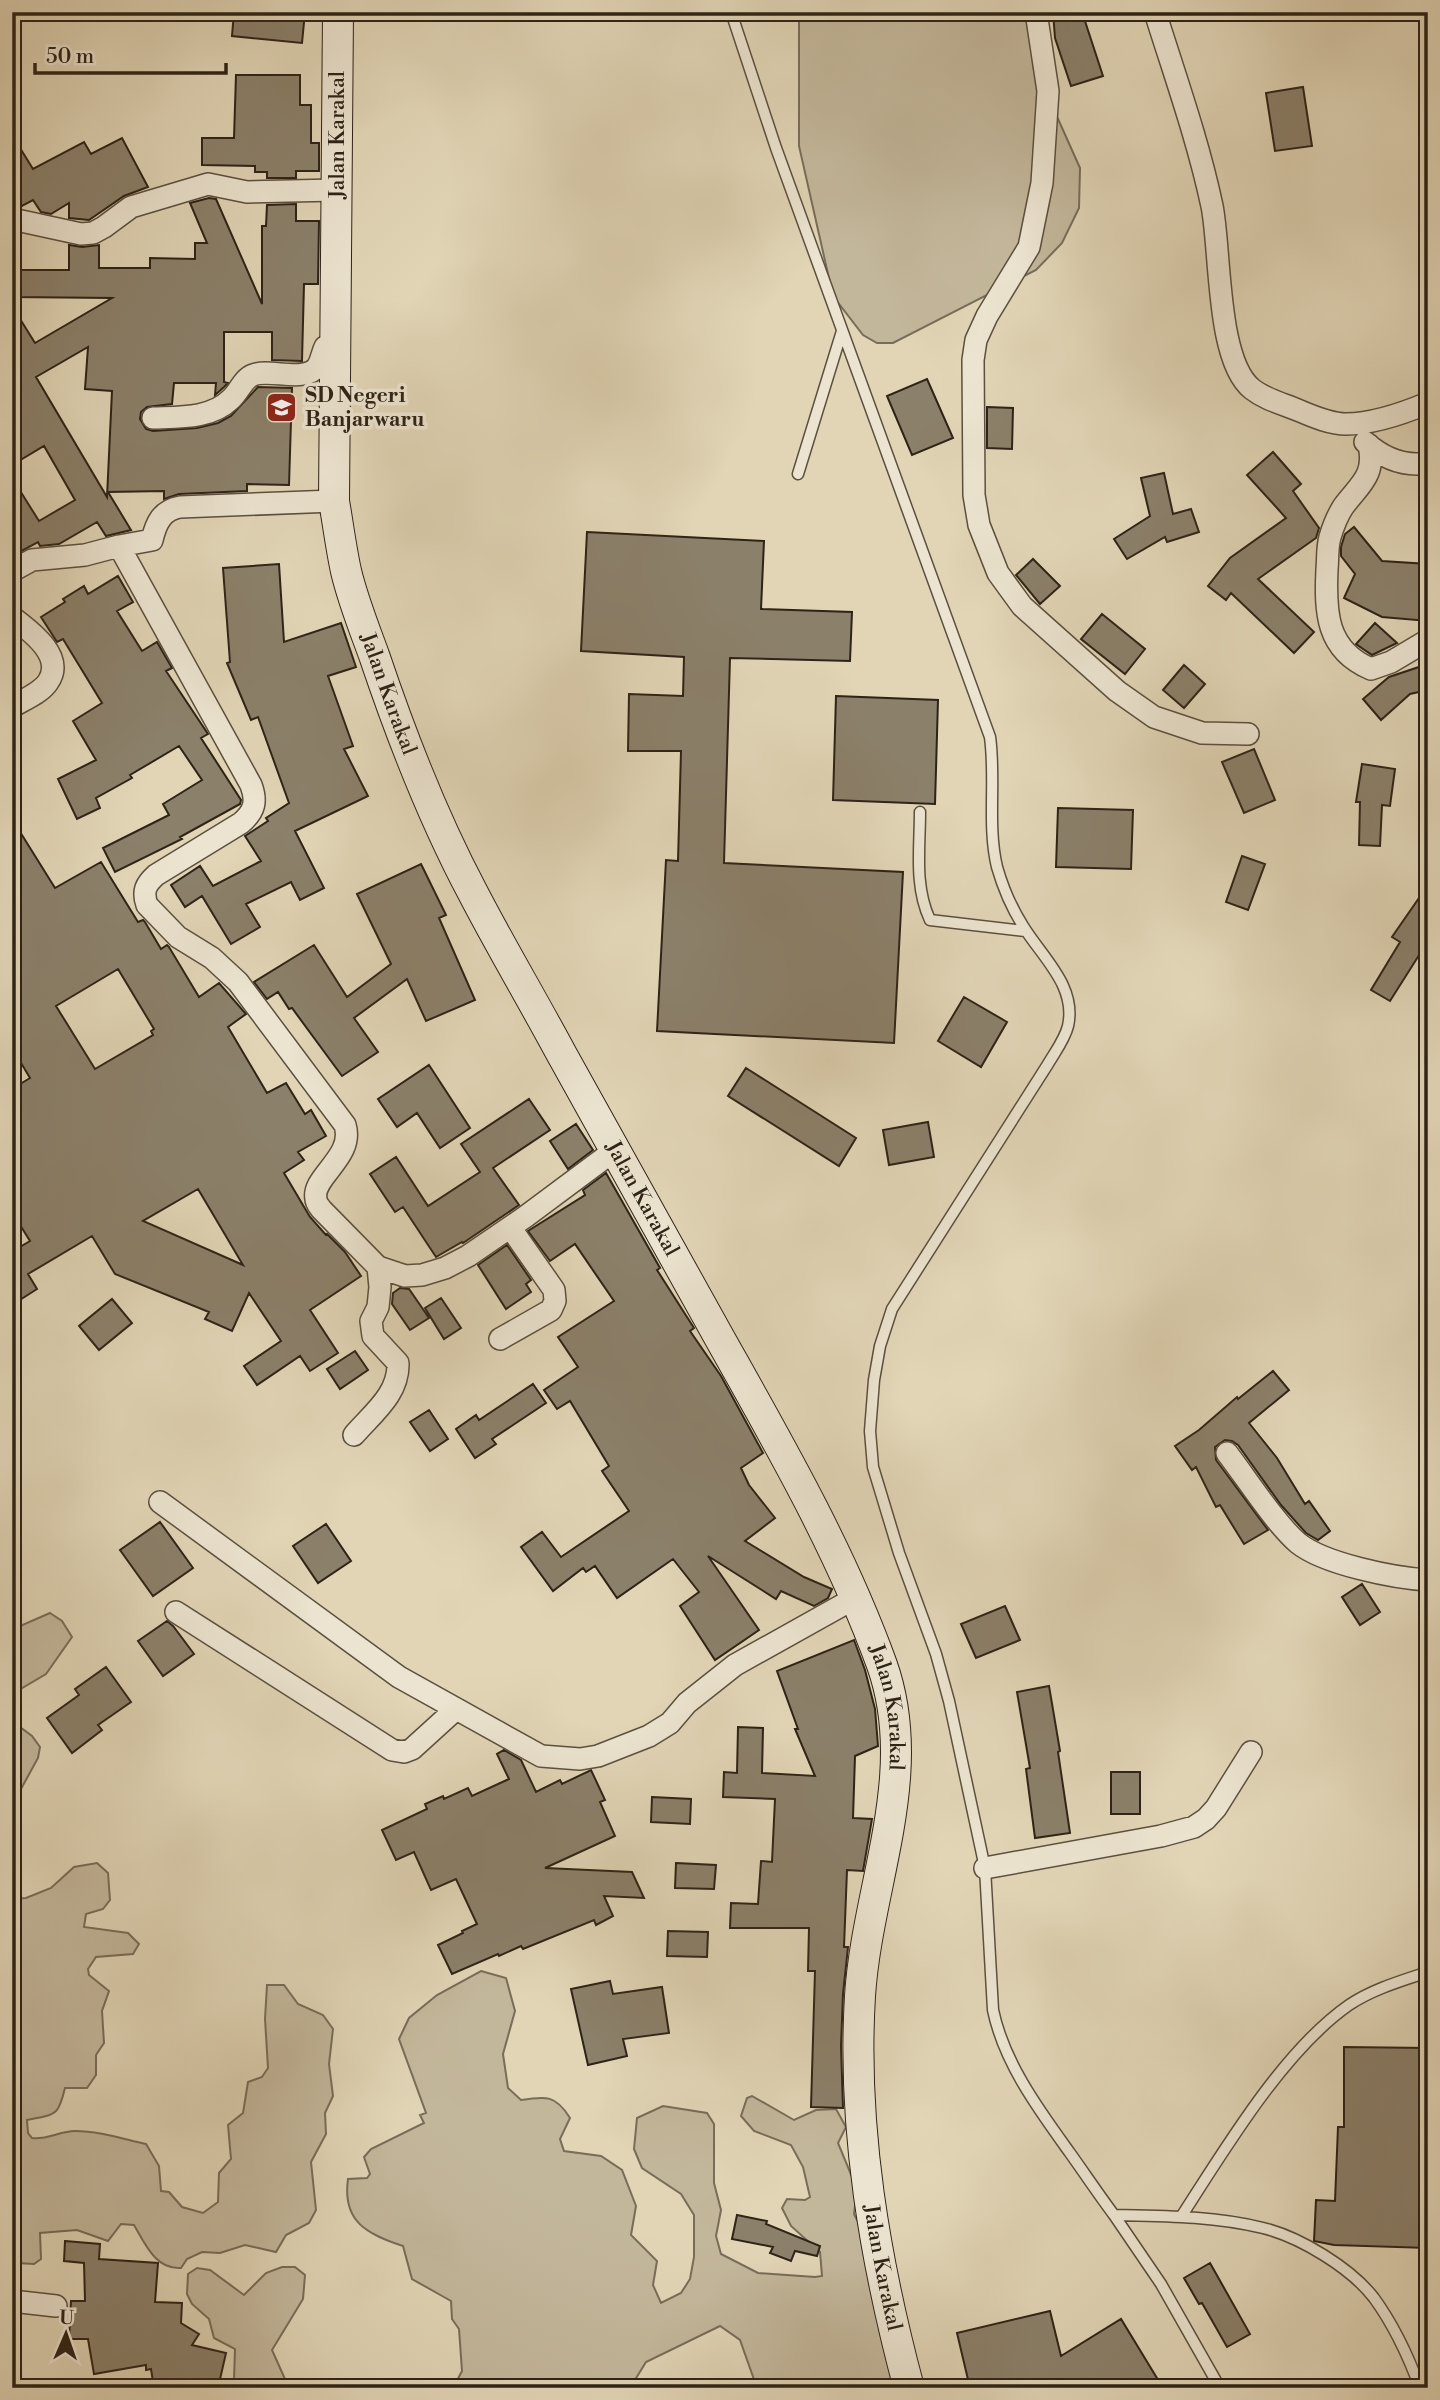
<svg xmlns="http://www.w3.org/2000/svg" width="1440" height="2400" viewBox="0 0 1440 2400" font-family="'Libre Bodoni',serif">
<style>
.green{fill:#c3b79b;stroke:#786d59;stroke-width:2}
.building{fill:#8b806a;stroke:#2e2317;stroke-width:2;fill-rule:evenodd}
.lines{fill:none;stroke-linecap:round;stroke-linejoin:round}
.lane-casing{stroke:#5b503f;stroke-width:13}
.street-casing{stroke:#5b503f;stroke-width:24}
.secondary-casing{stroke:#2e2317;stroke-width:32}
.lane{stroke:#ece4d0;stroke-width:10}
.street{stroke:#ece4d0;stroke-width:21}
.secondary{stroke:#ece4d0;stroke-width:30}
.labels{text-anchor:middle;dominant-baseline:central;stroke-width:7;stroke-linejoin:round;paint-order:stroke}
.street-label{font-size:21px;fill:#2e2317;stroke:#ece4d0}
.poi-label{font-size:21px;font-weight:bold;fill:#2e2317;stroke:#ece4d0;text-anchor:start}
</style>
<rect width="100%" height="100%" fill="#e1d5b6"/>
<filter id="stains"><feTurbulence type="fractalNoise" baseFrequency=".00286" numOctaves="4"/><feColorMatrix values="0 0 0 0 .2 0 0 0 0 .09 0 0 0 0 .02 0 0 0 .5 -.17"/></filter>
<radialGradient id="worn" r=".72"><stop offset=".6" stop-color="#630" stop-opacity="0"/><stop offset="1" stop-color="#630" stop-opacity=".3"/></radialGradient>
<path class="green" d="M799,12H1028L1046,92L1080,168L1079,208L1062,243L1036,270L893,343H877L863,335L833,296L799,146Z
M50,1613L62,1621L72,1637L46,1674L12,1694V1637L20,1626Z
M12,1721L32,1736L40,1747L38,1758L21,1789L12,1792Z
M97,1863L108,1873L110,1900L103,1909L86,1914L84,1927L128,1933L139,1944L133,1954L96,1957L88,1969L89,1975L109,1991L102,2011L104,2043L96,2055V2075L87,2088H65C58,2117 56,2114 27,2120L28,2133L32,2138C47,2140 60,2131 75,2131C99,2131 123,2139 146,2144L159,2166L161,2191L169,2192L182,2207L203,2213L218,2202L219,2173L231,2159L228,2125L243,2113L248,2082L262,2077L268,2068L265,2019L267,1985H284L298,2004L323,2015L333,2029L329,2064L333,2096L325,2113L326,2134L311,2162L316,2210L309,2223L286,2235L276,2252L245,2245L220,2253L202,2252L187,2259L181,2268C156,2270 145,2244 134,2225L121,2224L108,2241L77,2230L40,2233L41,2259L34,2264L17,2263L12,2257V1899L26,1898L51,1888L74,1867Z
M481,1971L506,1978L515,2011L503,2054L508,2088L521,2100C546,2096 556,2095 570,2118L560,2139L564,2151L601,2156L622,2170L636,2206L631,2235L657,2261L653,2285L661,2303L681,2293L690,2279L694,2257V2215L681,2194L642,2168L634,2149L637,2118L663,2106L707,2113L714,2124V2183L721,2210L716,2236L721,2254L758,2273L815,2277L822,2276L820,2252L791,2226L782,2208L787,2199L805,2200L810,2197L803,2167L791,2145L754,2131L741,2116L747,2098L752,2096L794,2120L816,2110L836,2109L846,2127L838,2143L857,2189L854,2214L858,2222L901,2388H757L740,2340L720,2326L646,2362L630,2388H453L462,2371L459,2329L452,2319L451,2301L412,2279L403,2246C367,2234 342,2222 348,2179L367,2178L370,2174L364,2157L371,2149L424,2123L420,2115L426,2113L399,2039L409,2018L437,1995Z
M282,2267H295L305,2275L303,2299L272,2350L289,2388H227L234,2379L235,2349L214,2338L209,2319L192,2304L187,2294L188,2274L197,2268L210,2270L244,2295L266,2273Z"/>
<path class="building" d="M234,12H305L302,43L232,36Z
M1053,12H1082L1103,76L1071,86L1055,38Z
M236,75H300V105H311V143H319V171H296V178H267V172H255V166L202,165V138H234Z
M1303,87L1312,146L1275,151L1266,93Z
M12,135L33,169L84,142L91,154L122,138L148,187L124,196L89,220L69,218V203L51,214L41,212L33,200L20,207L12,206Z
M209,198L216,199L262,304V226H266L267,205L296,204V221H319L318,284H304L302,361L272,360V332H224V382L228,383L224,387L215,395L216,383H174L172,404L147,407L141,412L140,419L146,429L153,431L197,428L218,423L231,416L258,387L292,388L289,485L247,484V491L179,494L164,499V491L108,492L131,530L106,536L97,522L59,544L40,546L38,542L12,556V478L39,521L75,500L44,446L12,465V306L35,343L112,298L12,297V270H69V245L82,247L99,245V268H150V258L195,259V243H207L190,203ZM88,347L85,389L112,391L107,497L36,377Z
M927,379L953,438L912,455L887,396Z
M987,407L1013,408L1012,449L987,448Z
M1273,452L1301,484L1293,491L1319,528L1316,538L1258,579L1314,632L1294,653L1231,593L1226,600L1208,586L1230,558L1286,518L1247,475Z
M1164,473L1173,514L1191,509L1199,532L1167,542L1165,537L1127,559L1114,539L1150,516L1141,478Z
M1354,527L1382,561L1428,564V621L1382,617L1344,598L1355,574L1341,556V547L1345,534Z
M587,532L764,541L761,609L852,612L850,661L730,658L724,863L903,872L894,1043L657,1031L666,860L678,861L681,751H628L629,694L683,696L684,657L581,651Z
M1033,559L1060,586L1040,604L1016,575Z
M279,564L284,642L341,623L356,667L328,676L353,746L344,749L368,796L295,831L324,888L300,900L291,882L246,904L260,927L231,944L202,896L185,907L171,885L200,866L213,886L261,861L245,836L268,821L266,818L289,803L258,717L251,720L227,663L230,662L223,568Z
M118,576L133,602L117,611L142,651L157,642L172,668L166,671L208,734L201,738L241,800L240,804L180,837L182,839L115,872L103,848L169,815L163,804L202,780L179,746L130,775L132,778L96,798L100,808L77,819L58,779L96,760L73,721L102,703L63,639L57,642L41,617L65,602L63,599L84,586L88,594Z
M1102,614L1145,649L1125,674L1081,639Z
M1375,623L1397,643L1372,655L1356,644Z
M1428,664V690L1410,694L1381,720L1363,699L1389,677Z
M1184,665L1205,684L1184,708L1163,690Z
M836,696L938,700L935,804L833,800Z
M1254,749L1275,800L1244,813L1222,762Z
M1362,764L1395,769L1390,806L1382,805L1380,846L1359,845L1360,802H1356Z
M1058,808L1133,810L1131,869L1056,867Z
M12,819L55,888L101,862L138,922L143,920L145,922L161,949L167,945L169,947L199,997L219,983L246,1014L228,1027L267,1093L286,1083L305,1114L311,1110L326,1136L298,1152L304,1160L284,1173L310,1217L326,1235L327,1234L345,1252L361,1276L310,1310L338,1353L310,1371L300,1356L257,1385L244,1366L281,1341L249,1293L232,1331L205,1319L209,1312L115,1274L92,1236L28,1274L37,1289L12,1305V1249L13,1251L30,1241L12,1212V1089L30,1078L12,1048ZM118,969L154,1029L151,1031L153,1035L95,1069L56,1006ZM198,1189L243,1265L143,1221Z
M1242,856L1265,864L1248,910L1226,902Z
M421,864L446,915L439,918L475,1000L426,1021L407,979L354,1018L378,1052L342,1076L292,1008L289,1009L278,992L267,999L254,982L314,945L347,997L391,964L357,894Z
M1428,885V941L1390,1001L1371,990L1400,942L1392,937Z
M964,997L1007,1022L981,1067L938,1041Z
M429,1065L470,1128L440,1148L417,1113L397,1127L378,1099Z
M746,1068L856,1138L839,1166L728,1096Z
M529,1099L550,1130L493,1168L519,1205L463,1243L462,1242L436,1257L403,1207L395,1212L370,1174L396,1157L428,1206L480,1172L461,1144Z
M928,1122L934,1157L889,1165L883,1130Z
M576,1124L593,1150L568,1169L550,1141Z
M606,1173L660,1268L657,1270L694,1328L690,1331L721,1376L763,1453L741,1468L749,1485L775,1518L745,1541L804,1577L832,1589L828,1598L814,1606L781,1591L776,1599L708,1556L759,1630L715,1660L680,1606L699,1592L673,1559L617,1598L595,1566L586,1572L583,1568L553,1591L521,1547L542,1532L561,1557L629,1511L602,1471L609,1466L570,1401L557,1409L544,1390L578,1367L558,1337L614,1301L575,1244L550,1261L528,1231L585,1195L583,1190Z
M507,1245L531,1280L526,1284L531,1292L506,1309L478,1265Z
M400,1288L409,1289L429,1318L410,1330L392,1304L393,1293Z
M441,1298L461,1328L444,1339L425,1308Z
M112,1299L132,1323L99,1350L79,1326Z
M355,1351L368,1370L340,1389L327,1369Z
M1273,1371L1289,1390L1249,1423L1277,1458L1305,1504L1309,1501L1330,1531L1318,1540L1306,1533L1281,1505L1238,1445L1232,1441L1225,1440L1215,1447L1216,1460L1268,1530L1244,1544L1220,1505L1216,1507L1196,1467L1192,1470L1175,1446L1199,1430L1237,1397L1238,1399Z
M533,1384L546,1403L492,1439L496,1444L475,1458L456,1429L476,1415L479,1420Z
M429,1410L448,1439L430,1451L410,1422Z
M160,1522L193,1568L153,1596L120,1550Z
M326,1524L351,1561L318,1583L293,1546Z
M1362,1584L1380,1612L1360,1625L1342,1597Z
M1005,1606L1020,1640L976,1658L961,1624Z
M167,1621L173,1626L194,1654L163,1676L138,1641Z
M854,1640L865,1670L875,1709L878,1746L855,1756L853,1818L872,1819L863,1871L847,1870L844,1947H848L843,1994L841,2046L843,2108L811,2107L815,1971H808L809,1928H730L731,1903L758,1904L761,1861L772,1862L775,1799L723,1797L724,1772L737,1773L738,1727L763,1728L762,1773L815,1776L795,1729H798L777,1671Z
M106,1667L131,1702L98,1725L102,1730L72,1753L47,1718L79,1695L75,1689Z
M1049,1686L1060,1751L1058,1752L1070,1833L1035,1838L1026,1769L1030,1768L1017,1692Z
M504,1750L521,1760L536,1792L560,1780L562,1784L591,1770L605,1800L600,1802L615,1836L545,1868L632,1872L644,1898L604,1896L613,1916L596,1925L594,1920L523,1949L521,1946L499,1956L498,1954L452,1974L438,1945L463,1933L462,1931L477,1924L456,1879L431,1890L414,1852L396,1860L382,1830L427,1809L425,1804L443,1796L444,1799L468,1788L472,1796L509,1779L497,1754Z
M1111,1772H1140V1814H1111Z
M652,1797L691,1799L690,1824L651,1822Z
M676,1863L716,1865L714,1889L675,1888Z
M668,1931L708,1932L707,1957L667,1956Z
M610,1981L613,1994L662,1987L669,2033L623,2039L627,2056L588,2065L571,1989Z
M1344,2047L1428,2048V2248L1334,2245L1314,2241L1316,2200L1335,2201L1338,2127H1344Z
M737,2215L767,2221L766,2224L820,2246L817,2256L795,2251L791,2261L770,2253L773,2247L732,2239Z
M65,2241L100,2244L99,2259L158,2263L155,2302L182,2303L181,2323L199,2334L192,2345L226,2353L218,2388H154L151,2369L146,2370V2365L94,2374L88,2339H69L71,2301H85L84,2263L64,2261Z
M1210,2263L1250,2334L1227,2347L1202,2303L1199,2304L1184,2278Z
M1050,2311L1061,2356L1121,2319L1163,2388H970L957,2333Z"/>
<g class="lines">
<defs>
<path id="lane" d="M731,12L776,148L990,737C996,780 987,825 997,867C1003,888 1011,907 1023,926C1042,957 1077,986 1068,1026C1065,1039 1055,1052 1048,1064L892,1309L880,1346L874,1380L870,1431L873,1467L899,1553L936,1654L949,1701L985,1868L993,2010C1004,2063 1039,2110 1070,2153C1085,2174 1099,2195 1114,2215C1164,2216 1214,2216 1263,2228C1300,2237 1351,2268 1374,2298C1393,2324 1409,2358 1420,2388
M798,474L842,331
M920,812C920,848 914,886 930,920L1025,931
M1114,2215L1161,2284L1220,2388
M1181,2217C1225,2149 1283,2051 1349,2005C1373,1989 1401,1981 1428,1972"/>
<path id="street" d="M1036,12L1048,91L1042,183L1029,247L987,316L976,340L973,360L974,495L979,525L998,573L1022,606L1117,691L1154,717L1202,733L1248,734
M1155,12C1175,76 1198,140 1212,206C1221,251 1216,360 1252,389C1266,400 1284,404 1300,411C1314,417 1331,424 1346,424C1372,424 1404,413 1428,403
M12,219L81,234L93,233L104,227L131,207L208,184L247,192L337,190
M153,418C179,417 211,419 231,399C239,392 243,379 253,375C269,368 305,383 317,367C321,362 322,353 325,347L335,344
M1365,442C1383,458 1404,467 1428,463
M1369,445C1376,476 1359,485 1343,507C1338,515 1333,527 1330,537C1327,547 1328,559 1327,569C1325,612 1326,650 1371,669L1391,662L1428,640
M119,546L152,540C156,523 162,510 180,507L334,501
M12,571L32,560L85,555L119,546L251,785C257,801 255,811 241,823L156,875C146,884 142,891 147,905L178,937L212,958L238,982L345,1125C355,1157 311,1177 316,1199C316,1203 319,1206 321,1209L378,1267L405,1276L422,1275L445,1268L468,1256L525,1217L615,1150
M12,617C29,630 66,656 48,682C41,693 23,700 12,707
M500,1339L551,1310L555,1301L554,1290L510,1227
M354,1435C373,1413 399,1394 398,1363L373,1336L371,1321L378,1307L380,1287L378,1267
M1227,1453C1247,1479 1275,1523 1298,1543C1324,1564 1394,1578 1428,1580
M160,1502L399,1677L541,1756L580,1759L598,1756L649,1736L670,1723L687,1703L735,1665L855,1598
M176,1612L392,1750L404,1752L412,1749L456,1709
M985,1868L1161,1836L1194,1827L1206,1819L1216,1808L1251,1752
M12,2301L56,2306"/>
<g id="secondary">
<path id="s1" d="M338,12L334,501C338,524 341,548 346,571C353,601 365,630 375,658C402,738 433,818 473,893C501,947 532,999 561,1053C614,1148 666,1243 719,1337C779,1444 840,1549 882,1665C921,1775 867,1886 860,1996C852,2128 875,2261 909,2388"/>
</g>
</defs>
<use href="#lane" class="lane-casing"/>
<use href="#street" class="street-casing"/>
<use href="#secondary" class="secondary-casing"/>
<use href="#lane" class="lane"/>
<use href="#street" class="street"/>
<use href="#secondary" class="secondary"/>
</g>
<defs>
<symbol id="school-square" viewBox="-11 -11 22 22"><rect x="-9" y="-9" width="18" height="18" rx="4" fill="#8f2418" stroke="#ece4d0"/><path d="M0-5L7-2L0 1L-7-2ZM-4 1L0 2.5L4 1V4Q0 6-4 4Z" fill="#fff"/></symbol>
</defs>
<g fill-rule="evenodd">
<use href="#school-square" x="264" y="390" width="35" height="35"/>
</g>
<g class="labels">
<g class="street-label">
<text transform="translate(338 135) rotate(-90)">Jalan Karakal</text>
<text stroke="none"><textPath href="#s1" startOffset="690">Jalan Karakal</textPath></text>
<text stroke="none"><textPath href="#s1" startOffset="1256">Jalan Karakal</textPath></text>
<text stroke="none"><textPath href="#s1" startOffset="1824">Jalan Karakal</textPath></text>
<text stroke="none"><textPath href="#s1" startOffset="2390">Jalan Karakal</textPath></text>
</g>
<g class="poi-label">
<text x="305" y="396">SD Negeri<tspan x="305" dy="24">Banjarwaru</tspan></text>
</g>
</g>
<rect width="1440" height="2400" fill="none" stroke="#e1d5b6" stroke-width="42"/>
<rect x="14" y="14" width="1412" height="2372" fill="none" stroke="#2e2317" stroke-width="3.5"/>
<rect x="21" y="21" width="1398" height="2358" fill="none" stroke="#2e2317" stroke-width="2"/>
<g transform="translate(66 2334) rotate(2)" stroke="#ece4d0" stroke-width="5" paint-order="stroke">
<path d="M0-5L12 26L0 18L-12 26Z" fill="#2e2317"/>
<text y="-10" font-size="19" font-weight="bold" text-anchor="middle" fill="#2e2317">U</text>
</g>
<path d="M35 63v10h191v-10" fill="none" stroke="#2e2317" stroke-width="3.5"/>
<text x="46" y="63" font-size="21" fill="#2e2317" stroke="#ece4d0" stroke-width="5" paint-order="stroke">50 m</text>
<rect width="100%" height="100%" filter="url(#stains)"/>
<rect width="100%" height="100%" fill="url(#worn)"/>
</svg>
